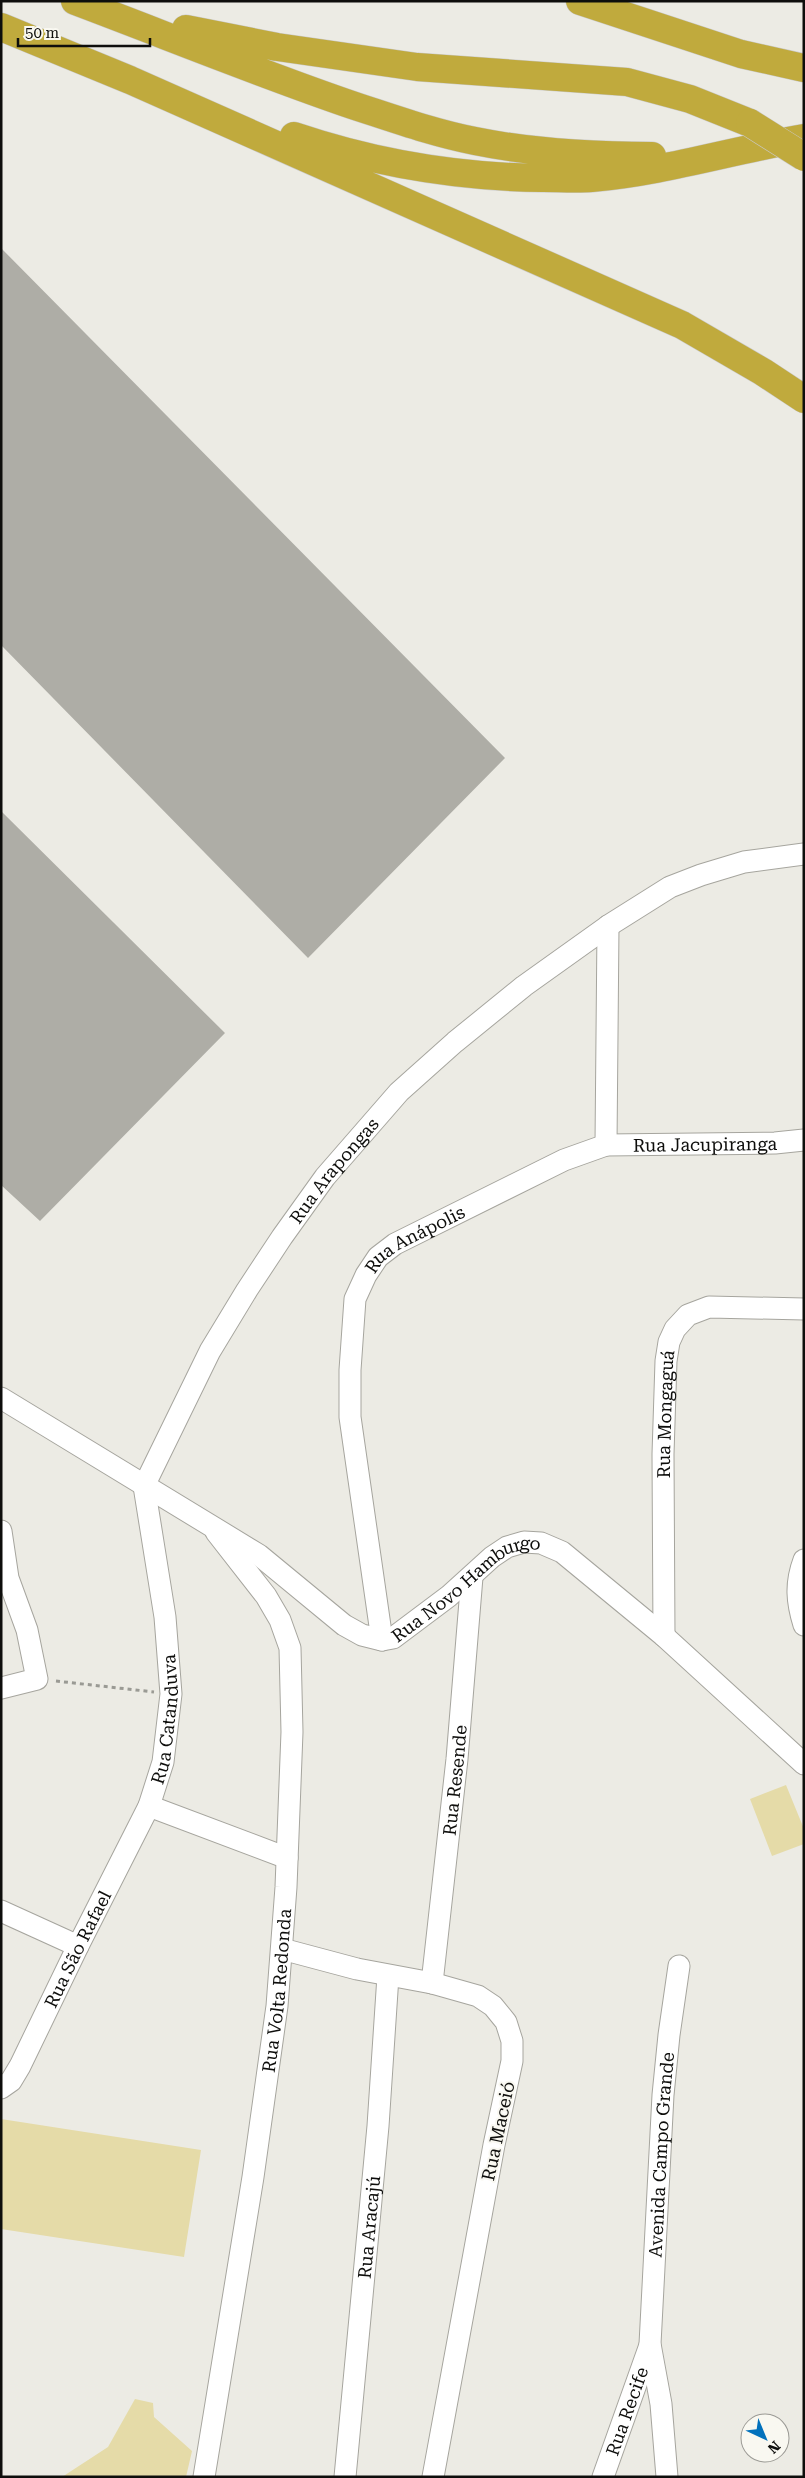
<svg xmlns="http://www.w3.org/2000/svg" width="805" height="2478" viewBox="0 0 805 2478" font-family="'Roboto Serif',serif">
<style>
.green{fill:#e5dba8}
.building{fill:#aeada6}
.lines{fill:none;stroke-linecap:round;stroke-linejoin:round}
.minor-casing{stroke:#a6a59e;stroke-width:23}
.highway-casing{stroke:#cacaca;stroke-width:29}
.path{stroke:#9a9a94;stroke-width:3;stroke-dasharray:4 4;stroke-linecap:butt}
.minor{stroke:#fff;stroke-width:21}
.highway{stroke:#c0aa3d;stroke-width:28}
.highway-bridge-casing{stroke:#cacaca;stroke-width:29;stroke-linecap:butt}
.highway-bridge{stroke:#c0aa3d;stroke-width:28}
.labels{text-anchor:middle;dominant-baseline:central;stroke-width:4;stroke-linejoin:round;paint-order:stroke}
.street-label{font-size:18px;fill:#0e0e0c;stroke:#f9f8f1}
</style>
<rect width="100%" height="100%" fill="#ecebe4"/>
<path class="green" d="M786,1785L804,1829V1844L772,1856L750,1799Z
M1,2119L201,2150L184,2257L1,2229Z
M135,2399L153,2403L154,2417L192,2451L186,2477H62L108,2447Z"/>
<path class="building" d="M1,248L505,758L308,958L1,645Z
M1,811L225,1033L40,1221L1,1185Z"/>
<g class="lines">
<defs>
<g id="minor">
<path id="s1" d="M606,1145L775,1143L804,1140"/>
<path id="s2" d="M1,1398L259,1555L344,1625L362,1635L382,1640L393,1638L449,1596L492,1557L507,1547L524,1542L541,1543L562,1552L664,1636L804,1764"/>
<path d="M1,1531L8,1578L27,1630L37,1679L1,1688"/>
<path d="M804,1560C795,1584 797,1602 804,1625"/>
<path id="s3" d="M664,1636L663,1454L666,1361L669,1342L675,1329L688,1315L709,1307L804,1309"/>
<path id="s4" d="M382,1640L350,1417V1370L355,1299L366,1275L378,1257L395,1244L564,1160L606,1145L608,926"/>
<path d="M149,1806L287,1858"/>
<path d="M1,1911L78,1946"/>
<path d="M282,1949L357,1969L432,1983L478,1996L493,2006L506,2022L512,2041V2061L494,2145L433,2477"/>
<path id="s5" d="M432,1983L457,1759L472,1577"/>
<path id="s6" d="M1,2088L11,2081L20,2066L78,1946L149,1806L163,1762L171,1694L165,1617L144,1486L210,1351L247,1290L282,1237L325,1177L399,1092L455,1042L524,986L608,926L670,887L701,875L744,862L804,854"/>
<path id="s7" d="M204,2477L253,2177L277,2006L286,1887L292,1732L290,1648L280,1620L266,1596L216,1532"/>
<path id="s8" d="M345,2477L378,2126L388,1976"/>
<path id="s9" d="M603,2477L650,2345"/>
<path id="s10" d="M667,2477L661,2404L650,2344L663,2095L669,2035L679,1966"/>
</g>
<path id="highway" d="M75,1C168,36 261,74 355,106C395,119 434,133 475,141C534,153 592,156 652,156
M580,1L741,54L804,68
M1,27L130,80L682,325L763,372L804,399
M186,29L277,47L417,67L627,82L690,99L750,123
M294,136C374,163 458,177 543,178C559,178 576,179 592,178C663,172 733,150 804,138"/>
</defs>
<use href="#minor" class="minor-casing"/>
<use href="#highway" class="highway-casing"/>
<path class="path" d="M56,1681L154,1692"/>
<use href="#minor" class="minor"/>
<use href="#highway" class="highway"/>
<defs>
<path id="highway-bridge" d="M750,123L804,157"/>
</defs>
<use href="#highway-bridge" class="highway-bridge-casing"/>
<use href="#highway-bridge" class="highway-bridge"/>
</g>
<g class="labels">
<g class="street-label">
<text stroke="none"><textPath href="#s1" startOffset="99">Rua Jacupiranga</textPath></text>
<text stroke="none"><textPath href="#s6" startOffset="1014">Rua Arapongas</textPath></text>
<text stroke="none"><textPath href="#s4" startOffset="432">Rua Anápolis</textPath></text>
<text stroke="none"><textPath href="#s3" startOffset="222">Rua Mongaguá</textPath></text>
<text stroke="none"><textPath href="#s2" startOffset="555">Rua Novo Hamburgo</textPath></text>
<text stroke="none"><textPath href="#s6" startOffset="409">Rua Catanduva</textPath></text>
<text stroke="none"><textPath href="#s5" startOffset="204">Rua Resende</textPath></text>
<text stroke="none"><textPath href="#s6" startOffset="160">Rua São Rafael</textPath></text>
<text stroke="none"><textPath href="#s7" startOffset="492">Rua Volta Redonda</textPath></text>
<text transform="translate(498 2131) rotate(-78)">Rua Maceió</text>
<text stroke="none"><textPath href="#s10" startOffset="324">Avenida Campo Grande</textPath></text>
<text stroke="none"><textPath href="#s8" startOffset="251">Rua Aracajú</textPath></text>
<text stroke="none"><textPath href="#s9" startOffset="70">Rua Recife</textPath></text>
</g>
</g>
<rect width="805" height="2478" fill="none" stroke="#0e0e0c" stroke-width="5"/>
<g transform="translate(765 2438) rotate(136)"><circle r="24" fill="#f9f8f1" stroke="#9b9a95"/>
<path d="M0-4L9 19L0 12L-9 19Z" fill="#0271bc"/>
<text y="-8" font-size="14" font-weight="bold" text-anchor="middle" fill="#0e0e0c">N</text>
</g>
<path d="M18 38v8h132v-8" fill="none" stroke="#0e0e0c" stroke-width="2.5"/>
<text x="25" y="38" font-size="15" fill="#0e0e0c" stroke="#f9f8f1" stroke-width="4" paint-order="stroke">50 m</text>
</svg>
